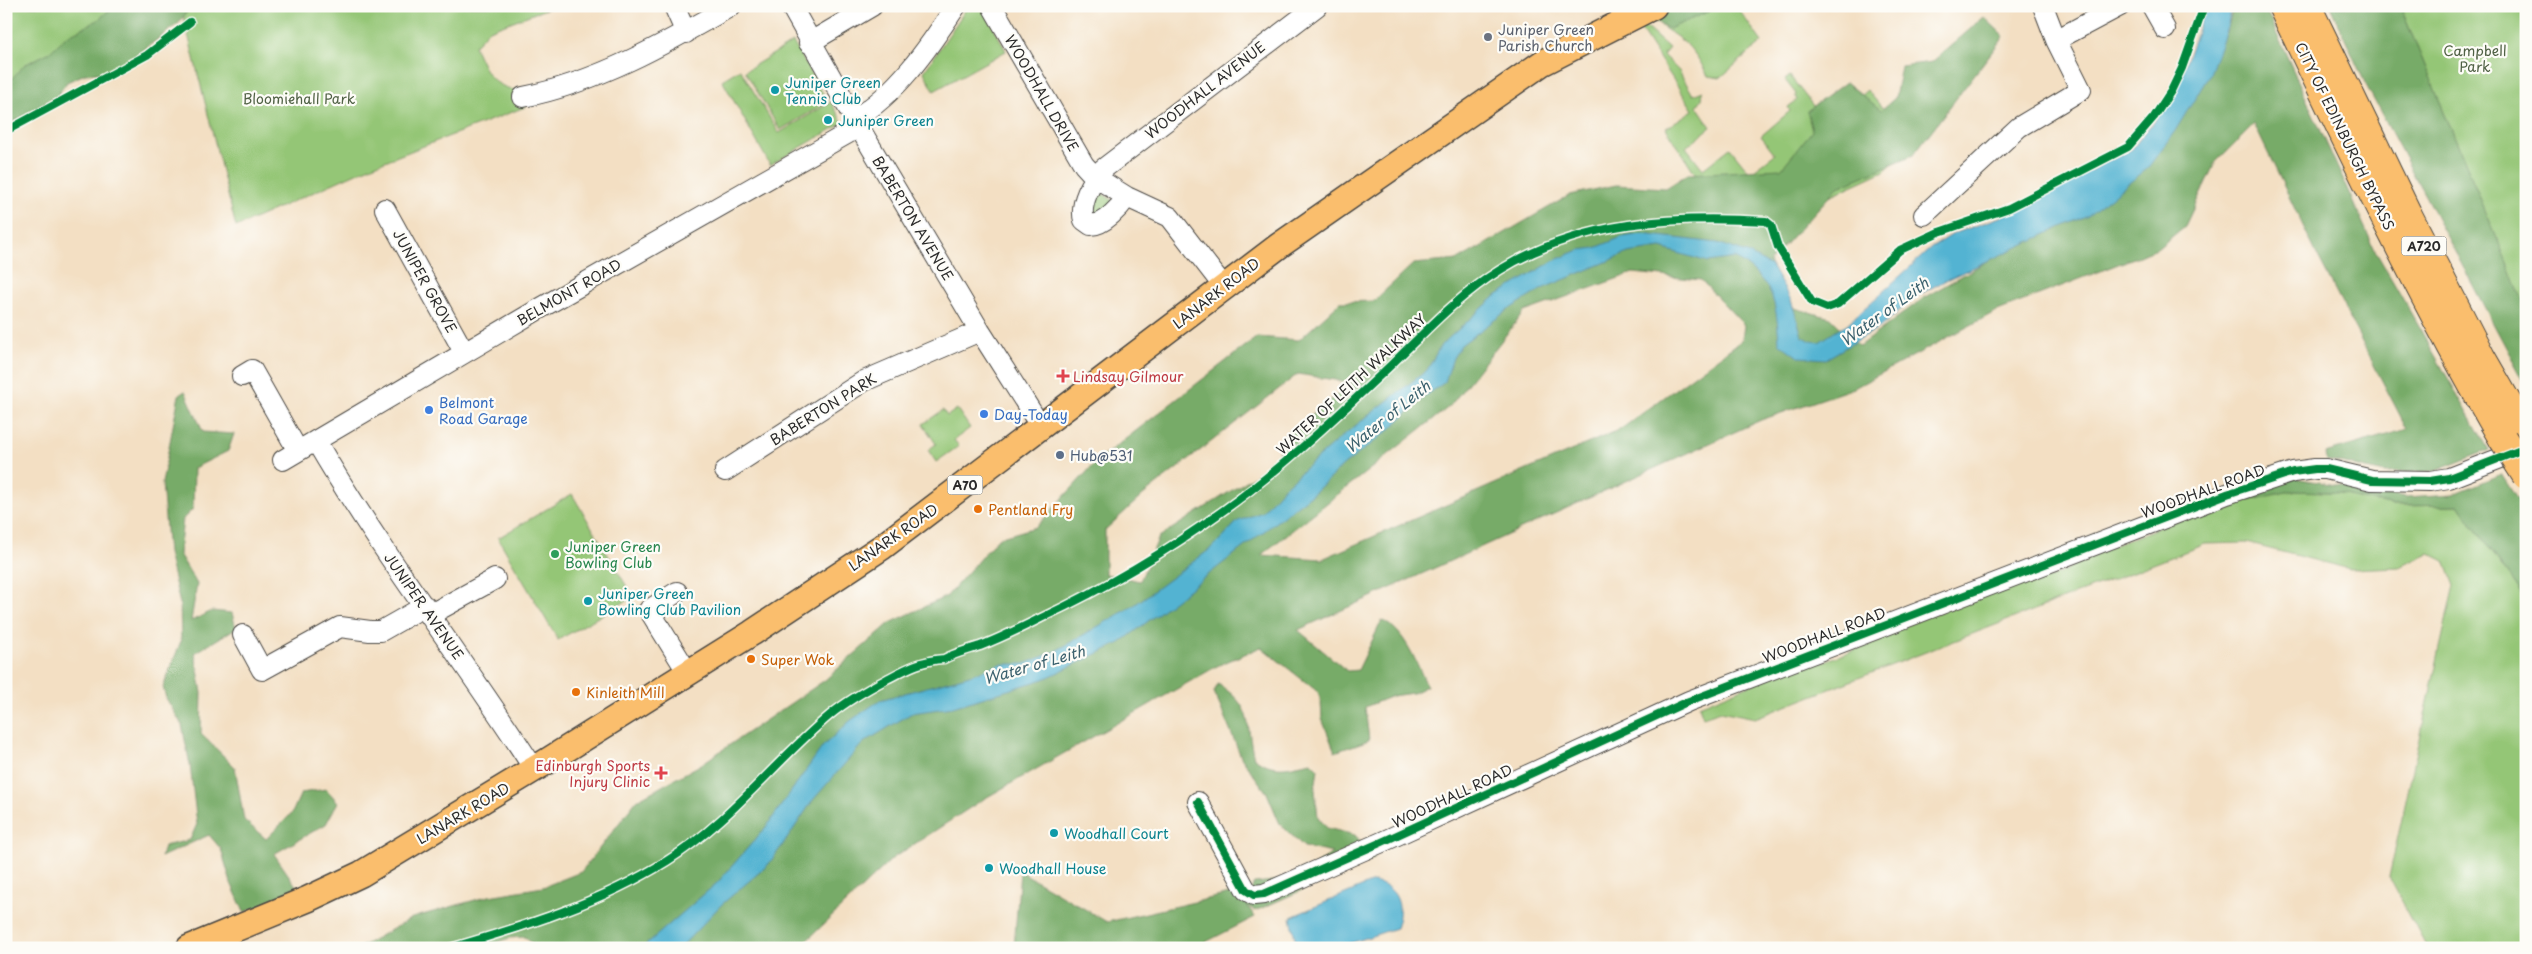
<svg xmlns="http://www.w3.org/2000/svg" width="2532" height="954" viewBox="0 0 2532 954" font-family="'Playpen Sans',sans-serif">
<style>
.green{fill:#94c676;stroke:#607850}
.forest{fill:#77ab67;stroke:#516b49;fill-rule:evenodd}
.water{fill:#53b3d2;stroke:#3f6f7e}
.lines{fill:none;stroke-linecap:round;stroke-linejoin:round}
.minor-casing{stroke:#494642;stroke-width:22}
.major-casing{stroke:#494642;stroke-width:28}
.highway-casing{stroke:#494642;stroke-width:30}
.minor{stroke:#fff;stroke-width:20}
.major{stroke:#fabe6d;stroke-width:25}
.highway{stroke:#fabe6d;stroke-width:28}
.highway-bridge-casing{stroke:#494642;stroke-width:30;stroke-linecap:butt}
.highway-bridge{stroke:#fabe6d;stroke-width:28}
.cycleway-casing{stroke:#fdfcf7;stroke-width:11}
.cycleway{stroke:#00873e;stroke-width:8}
.worship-dot{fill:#6b7280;stroke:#fdfcf7;stroke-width:2}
.culture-dot{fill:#0f9aa8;stroke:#fdfcf7;stroke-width:2}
.health-dot{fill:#e0444e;stroke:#fdfcf7;stroke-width:2}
.shop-dot{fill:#3f7fe0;stroke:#fdfcf7;stroke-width:2}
.service-dot{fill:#5c6f8a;stroke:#fdfcf7;stroke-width:2}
.food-dot{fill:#e8710a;stroke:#fdfcf7;stroke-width:2}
.leisure-dot{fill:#2e9e5b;stroke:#fdfcf7;stroke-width:2}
.labels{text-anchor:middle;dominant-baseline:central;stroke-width:4.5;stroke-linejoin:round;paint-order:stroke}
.shield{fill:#fdfcf7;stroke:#6a6a68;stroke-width:1}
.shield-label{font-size:12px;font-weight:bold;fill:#2b2b2b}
.worship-label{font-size:14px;fill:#5b616d;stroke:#fdfcf7;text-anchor:start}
.park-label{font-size:14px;fill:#506145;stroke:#fdfcf7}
.culture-label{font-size:14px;fill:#0d838f;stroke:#fdfcf7;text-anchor:start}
.street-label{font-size:14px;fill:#2b2b2b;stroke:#fdfcf7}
.health-label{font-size:14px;fill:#be3a42;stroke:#fdfcf7;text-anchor:start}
.shop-label{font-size:14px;fill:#366cbe;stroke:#fdfcf7;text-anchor:start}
.service-label{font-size:14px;fill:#4e5e75;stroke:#fdfcf7;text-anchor:start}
.food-label{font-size:14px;fill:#c56008;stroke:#fdfcf7;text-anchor:start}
.leisure-label{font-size:14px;fill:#27864d;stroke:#fdfcf7;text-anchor:start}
.water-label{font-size:15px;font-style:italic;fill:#3b616e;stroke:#fdfcf7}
</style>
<rect width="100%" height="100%" fill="#fdfcf7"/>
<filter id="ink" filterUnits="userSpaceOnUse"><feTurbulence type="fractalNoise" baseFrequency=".02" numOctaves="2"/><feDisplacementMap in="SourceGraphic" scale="10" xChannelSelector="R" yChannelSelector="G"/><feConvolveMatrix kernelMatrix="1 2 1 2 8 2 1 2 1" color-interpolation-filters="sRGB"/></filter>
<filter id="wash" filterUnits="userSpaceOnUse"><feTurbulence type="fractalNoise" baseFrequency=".0096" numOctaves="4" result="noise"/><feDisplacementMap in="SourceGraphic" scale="20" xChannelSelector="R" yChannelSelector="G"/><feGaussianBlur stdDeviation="1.12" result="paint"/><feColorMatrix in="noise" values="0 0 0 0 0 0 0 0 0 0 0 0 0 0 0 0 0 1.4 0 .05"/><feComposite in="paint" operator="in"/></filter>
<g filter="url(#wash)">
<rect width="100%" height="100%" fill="#f3dfc3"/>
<path class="green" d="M6,6H176L6,116Z
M181,6H554L489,30L474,46C487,74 489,85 522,92L525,107L372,166L236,227Z
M968,6H983L1006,51L934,91L924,72Z
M1684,6H1736L1762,42L1720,78L1708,76C1702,65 1696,53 1686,44C1676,35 1664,29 1654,21Z
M2400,6H2526V309Z
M1643,25L1669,48L1663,55L1679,71L1693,95L1703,91L1702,99L1697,106L1711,127L1686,147L1703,169L1730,148L1750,173L1775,154L1761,136L1790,111L1788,107L1797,100L1795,96L1796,94L1785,80L1790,76L1828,125L1867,90L1914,145L1884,171L1823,199L1700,181L1666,128L1693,110L1639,27Z
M793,42L828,102L780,130L745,71Z
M740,69L779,133L831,102L843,123L770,165L722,80Z
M1095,189L1117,203L1091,217Z
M957,409L970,428L954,440L959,446L936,462L928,450L936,444L923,424L943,410L947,416Z
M2290,491L2332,492L2394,506L2459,505L2526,600V948H2427L2389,877L2454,585L2445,561L2429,553L2399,567L2350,569L2246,543L2205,544L1755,718L1721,711L1703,717L1699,706L1813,659L1822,662L1879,641L1884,633L2027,578C2044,582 2067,574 2077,560L2233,498L2251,500Z
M572,494L633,597L558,640L498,538Z"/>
<path class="forest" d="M114,6H191L179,23L121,67L113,72L85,74L67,82L57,96L6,126V85L24,65L50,52L67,36L98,20Z
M1652,6H1721L1669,29L1654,21L1649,9Z
M2233,6H2264L2376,252L2489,450L2435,471L2385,473L2326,460L2325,453L2407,429L2318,257L2254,124L2215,163L2185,226L2157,249L1995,312L1854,388L1761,420L1298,630L1347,671L1358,670L1382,620C1405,630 1417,664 1427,686L1413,693L1392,696L1365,707L1369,740L1335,752L1322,719L1321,702L1318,692L1261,647L1219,665L982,800L893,858L799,948H537L525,937L510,938L479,948H359L412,918L489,896L543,887L581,872L637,800L700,765L825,680L890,623L947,596L998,538L1036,527L1097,461L1257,337L1299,340L1340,302L1374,301L1413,264L1458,260L1570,195L1616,185L1666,188L1688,174L1781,169L1812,131L1807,111L1846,82L1881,110L1895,98L1901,66L1932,62L1984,17L2004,36L1913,155L1838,187L1769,262L1794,308L1831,318L1859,346L1925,297L2043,229L2189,105L2228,28ZM1633,273L1701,280L1744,325L1742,340L1621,429L1322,559L1261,555L1450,406L1524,312ZM1298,374L1353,383L1283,436L1276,462L1159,537L1140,581L1105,574V530L1143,495Z
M2330,6H2400L2526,308V385L2365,83Z
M185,391L203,432L234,434L228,451L194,468L193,509L183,519L179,554L197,584L191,621L212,611L232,613L236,628L195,653L202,693L201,734L235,767L244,820L266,839L292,813L301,793L326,789L338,802L326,824L274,854L301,893L244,912L231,883L221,849L209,835L161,857L164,846L190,840L197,824L190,765L182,725L166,698L163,687L181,641L180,604L168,553L162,483L179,395Z
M2501,474L2526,513V600L2459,505L2394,506L2332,492L2290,491L2251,500L2233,498L2295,478L2406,497L2453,494Z
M1218,684C1254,707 1245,721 1254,758C1275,772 1287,767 1311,762L1318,769L1315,790L1318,817L1327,828L1355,835L1375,858L1255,911L1247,905L1255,917L1194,948H1014L1020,871L1107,922L1238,892L1246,903L1254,883L1296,879L1332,853L1304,847L1280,824L1267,793L1242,759L1214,692Z"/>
<path class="water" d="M2206,6H2231L2228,25L2210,74L2175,131L2147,169L2088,215L1948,279L1917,296L1880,327L1826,359L1798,357L1779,343C1776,300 1774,283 1735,258L1708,262L1661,248L1628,253L1544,288L1508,310L1461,345L1453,358L1445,382L1423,398L1388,431L1344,465L1316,491L1120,643L1044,679L953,707L912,713L863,743L813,800L787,839L768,865L721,905L680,948H642L718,882L766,827L823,746L850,721L880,700L970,675L1000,664H1024L1054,652L1133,606L1213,547L1238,521L1262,512L1285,486L1346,433L1427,370L1441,345L1497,295L1553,261L1579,250L1595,248L1622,237L1642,234L1718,243L1747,253L1771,266L1791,300L1802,336L1811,341L1819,342L1847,324L1931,248L1953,234L2000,217L2132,149L2167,104L2180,79Z
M1373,882C1398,886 1404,906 1396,928L1339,947L1305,948L1295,939L1291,917Z"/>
</g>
<g filter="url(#ink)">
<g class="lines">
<defs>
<path id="minor" d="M674,6L686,33
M791,6L859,127L980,331L1041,427
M992,6L1084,165L1095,177L1127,197L1170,217L1224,287
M2152,6L2165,29
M2056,40L2120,6
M809,43L872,6
M523,97C596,83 667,43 731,6
M854,119C897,94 929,47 956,6
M1127,197C1120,207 1104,225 1091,225L1084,220C1079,204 1092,180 1103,169L1317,6
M385,209L464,352
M1924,215L2019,127L2081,90L2056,40L2043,6
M242,376L252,370L298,451
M316,441C382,555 464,659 534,769
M283,460L539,309L859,127
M725,471L864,381L980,331
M677,592L649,610L688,673
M431,614L495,579
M243,635L262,670L340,627L370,631H381L425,606
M1198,802L1246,890L1254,895L1264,894L1382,842L1689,701L2227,494L2293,472L2315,469H2326L2372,480L2430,481L2449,478L2524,449"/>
<path id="major" d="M189,948L308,899L361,874L541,765L752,633L882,547L1280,245L1542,63L1654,6"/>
<path id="highway" d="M2282,6C2352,152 2422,299 2503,439
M2307,6L2407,213L2481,357L2526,435"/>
</defs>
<use href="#minor" class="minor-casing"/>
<use href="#major" class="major-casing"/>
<use href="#highway" class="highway-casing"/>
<use href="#minor" class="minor"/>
<use href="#major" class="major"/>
<use href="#highway" class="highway"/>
<defs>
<path id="highway-bridge" d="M2503,439L2526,475"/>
</defs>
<use href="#highway-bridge" class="highway-bridge-casing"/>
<use href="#highway-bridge" class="highway-bridge"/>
<defs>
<path id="cycleway" d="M6,131L147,55L190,22
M1198,802L1246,890L1254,895L1264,894L1382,842L1689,701L2227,494L2293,472L2315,469H2326L2372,480L2430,481L2449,478L2526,448
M450,948C526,926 600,903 667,861C730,822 774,762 830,715C847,701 868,689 887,679C906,669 922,660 944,659C955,653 968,650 980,646C1001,638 1021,628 1041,618C1105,588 1166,552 1224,510C1284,467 1337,416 1391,365C1425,332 1459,295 1500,270C1579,221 1675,215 1766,221L1771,225L1778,247L1812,302L1827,308L1838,304L1900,250L1939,232L2009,208L2128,147L2154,117L2171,91L2182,68L2204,6"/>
</defs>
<use href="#cycleway" class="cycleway-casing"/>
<use href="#cycleway" class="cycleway"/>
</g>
</g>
<circle class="worship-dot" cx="1488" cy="37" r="5"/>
<g class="culture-dot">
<circle cx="775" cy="90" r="5"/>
<circle cx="828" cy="120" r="5"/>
<circle cx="588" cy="601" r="5"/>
<circle cx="1054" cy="833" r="5"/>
<circle cx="989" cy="868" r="5"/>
</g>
<g class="health-dot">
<path d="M1060.5 368.5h5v5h5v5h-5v5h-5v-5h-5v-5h5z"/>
<path d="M658.5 765.5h5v5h5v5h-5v5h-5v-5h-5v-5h5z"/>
</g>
<g class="shop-dot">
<circle cx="429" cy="410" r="5"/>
<circle cx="984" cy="414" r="5"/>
</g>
<circle class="service-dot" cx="1060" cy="455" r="5"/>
<g class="food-dot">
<circle cx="978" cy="509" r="5"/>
<circle cx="751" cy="659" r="5"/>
<circle cx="576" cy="692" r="5"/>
</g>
<circle class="leisure-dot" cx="555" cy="554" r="5"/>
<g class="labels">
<g class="shield">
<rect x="2401.5" y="236.5" width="45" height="19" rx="4"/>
<rect x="947.5" y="475.5" width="35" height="19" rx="4"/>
</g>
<g class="shield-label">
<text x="2424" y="246">A720</text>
<text x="965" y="485">A70</text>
</g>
<g class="worship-label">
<text x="1498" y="29">Juniper Green<tspan x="1498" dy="16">Parish Church</tspan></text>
</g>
<g class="park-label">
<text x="2475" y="50">Campbell<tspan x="2475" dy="16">Park</tspan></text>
<text x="299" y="98">Bloomiehall Park</text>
</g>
<g class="culture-label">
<text x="785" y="82">Juniper Green<tspan x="785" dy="16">Tennis Club</tspan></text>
<text x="838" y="120">Juniper Green</text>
<text x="598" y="593">Juniper Green<tspan x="598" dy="16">Bowling Club Pavilion</tspan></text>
<text x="1064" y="833">Woodhall Court</text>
<text x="999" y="868">Woodhall House</text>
</g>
<g class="street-label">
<text transform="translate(1205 90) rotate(-38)">WOODHALL AVENUE</text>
<text transform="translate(1042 93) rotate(60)">WOODHALL DRIVE</text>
<text transform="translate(2345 136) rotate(64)">CITY OF EDINBURGH BYPASS</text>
<text transform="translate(913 218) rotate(59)">BABERTON AVENUE</text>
<text transform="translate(425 281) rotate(61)">JUNIPER GROVE</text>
<text transform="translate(569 292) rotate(-30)">BELMONT ROAD</text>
<text transform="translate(1216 293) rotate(-38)">LANARK ROAD</text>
<text transform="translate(1351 384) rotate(-43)">WATER OF LEITH WALKWAY</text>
<text transform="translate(823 409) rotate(-32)">BABERTON PARK</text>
<text transform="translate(2203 491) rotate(-20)">WOODHALL ROAD</text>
<text transform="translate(893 537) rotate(-35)">LANARK ROAD</text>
<text transform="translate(424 606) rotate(55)">JUNIPER AVENUE</text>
<text transform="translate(1824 635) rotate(-21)">WOODHALL ROAD</text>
<text transform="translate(1452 796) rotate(-25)">WOODHALL ROAD</text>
<text transform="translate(463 813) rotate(-31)">LANARK ROAD</text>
</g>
<g class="health-label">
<text x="1073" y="376">Lindsay Gilmour</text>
<text x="650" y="765" text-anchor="end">Edinburgh Sports<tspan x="650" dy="16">Injury Clinic</tspan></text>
</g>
<g class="shop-label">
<text x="439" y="402">Belmont<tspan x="439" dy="16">Road Garage</tspan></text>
<text x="994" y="414">Day-Today</text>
</g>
<g class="service-label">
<text x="1070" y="455">Hub@531</text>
</g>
<g class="food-label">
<text x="988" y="509">Pentland Fry</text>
<text x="761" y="659">Super Wok</text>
<text x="586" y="692">Kinleith Mill</text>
</g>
<g class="leisure-label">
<text x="565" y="546">Juniper Green<tspan x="565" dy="16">Bowling Club</tspan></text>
</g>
<g class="water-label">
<text transform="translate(1884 311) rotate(-36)">Water of Leith</text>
<text transform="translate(1387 416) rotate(-39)">Water of Leith</text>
<text transform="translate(1034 664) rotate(-16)">Water of Leith</text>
</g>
</g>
<rect width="2532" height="954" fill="none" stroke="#fdfcf7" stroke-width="25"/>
</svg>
